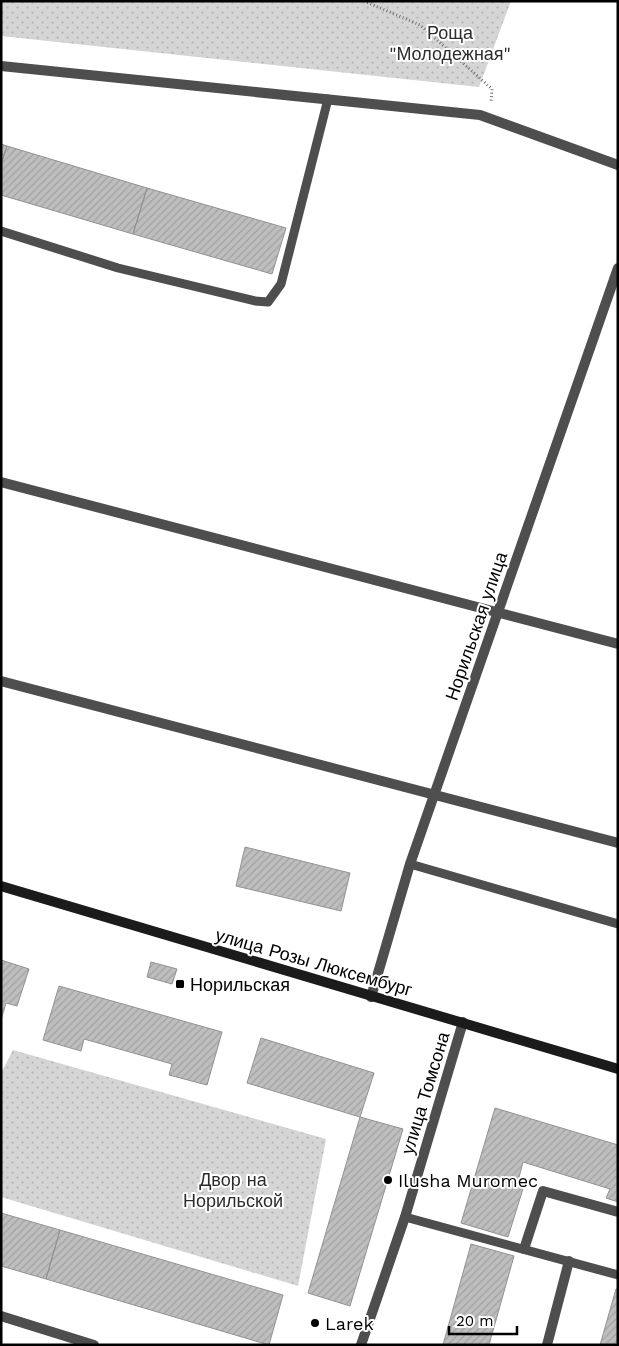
<svg xmlns="http://www.w3.org/2000/svg" width="619" height="1346" viewBox="0 0 619 1346" font-family="'Work Sans',sans-serif">
<style>
.grass{fill:url(#grass-dots)}
.building{fill:url(#building-hatch);stroke:#929292}
.lines{fill:none;stroke-linecap:round;stroke-linejoin:round}
.path{stroke:#707070;stroke-width:3;stroke-dasharray:1 2.5;stroke-linecap:butt}
.service{stroke:#4e4e4e;stroke-width:9}
.minor{stroke:#4e4e4e;stroke-width:10}
.tertiary{stroke:#4e4e4e;stroke-width:10}
.secondary{stroke:#1b1b1b;stroke-width:10}
.poi-dot{fill:#000;stroke:#fff;stroke-width:2}
.labels{text-anchor:middle;dominant-baseline:central;stroke-width:4;stroke-linejoin:round;paint-order:stroke}
.park-label{font-size:18px;fill:#2c2c2c;stroke:#fff}
.street-label{font-size:18px;fill:#000;stroke:#fff}
.poi-label{font-size:18px;fill:#000;stroke:#fff;text-anchor:start}
</style>
<defs>
<pattern id="grass-dots" width="8" height="8" patternUnits="userSpaceOnUse" patternTransform="scale(1.25)"><rect width="8" height="8" fill="#d5d5d5"/><path d="M2 2h.1M6 6h.1" fill="none" stroke="#b5b5b5" stroke-width="1.8" stroke-linecap="round"/></pattern>
<pattern id="building-hatch" width="6" height="6" patternUnits="userSpaceOnUse" patternTransform="scale(1.25)"><rect width="6" height="6" fill="#bebebe"/><path d="M-1 1l2-2M0 6l6-6M5 7l2-2" fill="none" stroke="#a2a2a2"/></pattern>
</defs>
<rect width="100%" height="100%" fill="#fff"/>
<path class="grass" d="M1,1H511L479,87L1,36Z
M13,1050L326,1139L298,1286L1,1197V1073Z"/>
<path class="building" d="M1,144L7,146L1,164Z
M7,146L147,188L133,234L1,195V164Z
M147,188L286,228L272,274L133,234Z
M245,847L350,873L341,911L236,886Z
M1,960L29,969L17,1006L6,1003L1,1020Z
M151,962L177,969L172,984L147,977Z
M59,986L222,1032L207,1085L169,1075L172,1064L84,1039L81,1051L43,1040Z
M261,1038L374,1073L360,1117L247,1083Z
M495,1108L618,1145V1202L606,1198L610,1189L523,1162L519,1177L526,1179L508,1237L461,1223Z
M360,1117L403,1129L350,1306L308,1293Z
M1,1213L60,1230L46,1279L1,1266Z
M60,1230L283,1295L269,1345L46,1279Z
M471,1244L514,1256L489,1345H443Z
M616,1289L618,1290V1345H600Z"/>
<g class="lines">
<path class="path" d="M364,1L420,25L492,89L491,102"/>
<path class="service" d="M1,231L118,268L255,301L268,302L281,284L328,99
M410,864L618,924
M405,1217L618,1275"/>
<path class="minor" d="M1,66L480,115L618,165
M1,482L618,644
M1,681L618,843
M371,997L410,864L618,268
M524,1249L543,1191L618,1212
M1,1316L94,1345
M547,1345L569,1261"/>
<path class="tertiary" d="M361,1345L405,1217L463,1022"/>
<path class="secondary" d="M1,886L618,1069"/>
</g>
<g class="poi-dot">
<rect x="175" y="979" width="10" height="10" rx="2.5"/>
<circle cx="388" cy="1180" r="5"/>
<circle cx="315" cy="1323" r="5"/>
</g>
<g class="labels">
<g class="park-label">
<text x="450" y="32">Роща<tspan x="450" dy="21">"Молодежная"</tspan></text>
<text x="233" y="1179">Двор на<tspan x="233" dy="21">Норильской</tspan></text>
</g>
<g class="street-label">
<text transform="translate(476 626) rotate(-71)">Норильская улица</text>
<text transform="translate(314 962) rotate(16)">улица Розы Люксембург</text>
<text transform="translate(425 1093) rotate(-73)">улица Томсона</text>
</g>
<g class="poi-label">
<text x="190" y="984">Норильская</text>
<text x="398" y="1180">Ilusha Muromec</text>
<text x="325" y="1323">Larek</text>
</g>
</g>
<rect width="619" height="1346" fill="none" stroke="#000000" stroke-width="5"/>
<path d="M449 1326v8h68v-8" fill="none" stroke="#000000" stroke-width="2.5"/>
<text x="456" y="1326" font-size="15" fill="#000000" stroke="#ffffff" stroke-width="4" paint-order="stroke">20 m</text>
</svg>
